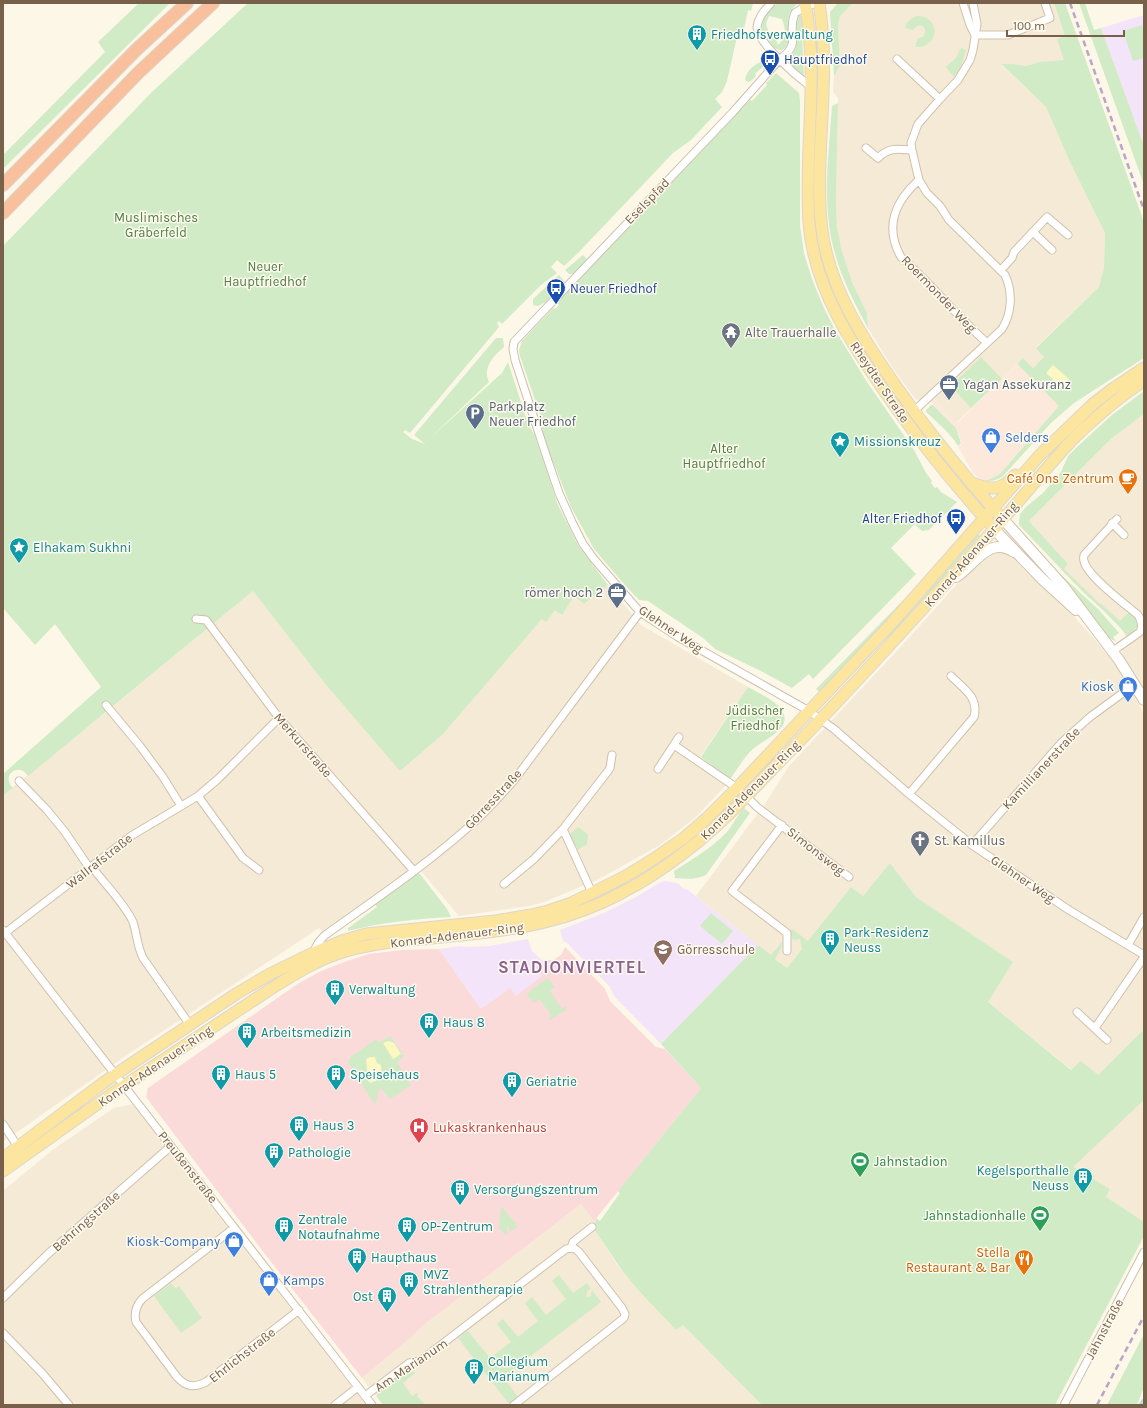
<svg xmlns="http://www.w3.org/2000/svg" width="1147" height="1408" viewBox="0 0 1147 1408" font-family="Karla,sans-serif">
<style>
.residential{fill:#f5ead5}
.commercial{fill:#fde9db}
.education{fill:#f4e4f9}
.medical{fill:#fbdada}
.green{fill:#d0ebc5;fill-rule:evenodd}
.sand{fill:#fdf7c2}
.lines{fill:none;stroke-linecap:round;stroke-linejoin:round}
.canal{stroke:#bbdbe7;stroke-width:8}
.minor-casing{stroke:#cfc0ad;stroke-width:9}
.secondary-casing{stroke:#d2c1aa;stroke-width:12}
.primary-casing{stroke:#dcd6d0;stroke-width:13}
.motorway-casing{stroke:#dcd6d0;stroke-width:14}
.minor{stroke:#fff;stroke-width:7}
.secondary{stroke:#fff;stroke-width:10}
.primary{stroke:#fce59f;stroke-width:11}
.motorway{stroke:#f8c09d;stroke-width:12}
.rail{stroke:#bca4c8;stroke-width:2.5;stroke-dasharray:6 4;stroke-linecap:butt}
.labels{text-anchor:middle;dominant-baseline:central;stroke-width:3;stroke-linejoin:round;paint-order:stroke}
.culture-label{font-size:13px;fill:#0d838f;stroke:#fffaee;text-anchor:start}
.transit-label{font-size:13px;fill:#164399;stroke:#fffaee;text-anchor:start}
.street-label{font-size:13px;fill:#78604b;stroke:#fffaee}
.park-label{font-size:13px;fill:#4c7e42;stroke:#fffaee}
.worship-label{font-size:13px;fill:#5b616d;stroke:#fffaee;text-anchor:start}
.service-label{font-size:13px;fill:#4e5e75;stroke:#fffaee;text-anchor:start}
.shop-label{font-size:13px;fill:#366cbe;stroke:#fffaee;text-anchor:start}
.food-label{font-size:13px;fill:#c56008;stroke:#fffaee;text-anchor:end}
.education-label{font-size:13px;fill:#785e54;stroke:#fffaee;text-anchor:start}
.health-label{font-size:13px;fill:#be3a42;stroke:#fffaee;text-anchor:start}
.leisure-label{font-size:13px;fill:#27864d;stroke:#fffaee;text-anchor:start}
.district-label{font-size:17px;font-weight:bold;letter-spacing:1px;fill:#8a6294;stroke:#fffaee}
</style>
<rect width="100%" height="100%" fill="#fdf7e7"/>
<path class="residential" d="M853,3H1054L1065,36L1064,60L1039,62L1026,66L1013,64L1001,65L1046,107L1069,160L1105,233L1104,268L1099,287L1036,347L1045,357L1033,368L1023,358L956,423L928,392L920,400L915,399L892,367L868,328L867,313L852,282L841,248L837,227L836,199L838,98L833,91L834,76L840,66L838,24L840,15Z
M1144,414V692L1124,660L1122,651L1130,644L1121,628L1060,569H1064L1068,564L1029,521L1111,439Z
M999,550L1012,556L1027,573L1073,615L1095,640L1114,663L1131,690L1144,714V1033L1142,1031L1098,1075L1072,1070L988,1002L1013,962L916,897L890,863L863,896L851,887L787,968L696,896L764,805L789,766L908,639L981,557Z
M608,585L641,625L748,687L700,757L731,780L696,817L660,845L597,880L544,902L529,906L459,916L416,865L323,932L319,928L127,1055L3,1142V795L104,714L253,591L323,681L443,734L542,619L575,596L584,604Z
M1144,1100V1222L1106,1197L1110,1189L1072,1167Z
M133,1104L366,1405H3V1191L51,1151L114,1108Z
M581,1204L594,1221L596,1218L594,1229L620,1269L639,1291L676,1330L683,1325L762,1405H383L362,1378L396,1350L429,1321Z"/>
<path class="commercial" d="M1017,364L1060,406L1000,474L986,481L981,480L973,473L958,447L962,443L956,428L928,399L931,396L957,423Z"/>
<path class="education" d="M1144,15V146L1101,28Z
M665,881L677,883L684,889L688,890L758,945L661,1044L614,996L610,987L567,943L563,941L560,930L604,913L636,897L659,883Z
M528,939L532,951L544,962L542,976L516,997L510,989L487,1005L480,1008L439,949L460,946L467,947L489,946Z"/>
<path class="medical" d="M565,947L605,989L610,1001L656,1047L665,1049L701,1088L594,1221L581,1204L429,1321L396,1350L362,1378L265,1254L146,1097L148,1088L299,983L321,971L347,961L369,954L402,950L439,949L480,1008L487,1005L510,988L516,996L542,976L536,968L544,962L543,960H553L561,955Z"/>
<path class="green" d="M139,3H170L3,169V155L105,52L98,42Z
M248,3H753L751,11L748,10L744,29L739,28L727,81L722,92L715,99L722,107L691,140L673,153L579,252L564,266L557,260L551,267L557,273L541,285L502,324L499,321L497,323L499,327L410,433L405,430L403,432L412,439L425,444L414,435L496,338H503L504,347C494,356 482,367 489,382L427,441L502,373L508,362L528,424L534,434L558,505L579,547L608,585L584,604L574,596L562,615L555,610L546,622L542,619L443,734L400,771L323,681L253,591L28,776C19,761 0,776 13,788L3,795V774L101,687L55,624L35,645L3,608V246L152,92Z
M778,3H798C794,7 790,11 789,16C785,27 794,43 782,50C776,50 773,48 769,43C754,28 763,13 778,3ZM769,16L782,19C786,31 787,36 778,45L776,39L770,35L766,24Z
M838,3H853L840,16L838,24L840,66L834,76L830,12Z
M1054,3H1065L1144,222V358L1074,403L1051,423L1004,475C998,480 994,481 986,481L1000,474L1059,406L1017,364L1023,358L1033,368L1044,357L1036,348L1099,287L1104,268L1105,233L1069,160L1046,107L1001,64H1013L1026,66L1039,62L1064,60L1057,39L1065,36Z
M1079,3H1085L1094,30L1101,28L1144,146V185Z
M813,11L816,50L818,116L816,188L838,298L982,502L981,503L924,433L893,390L873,366L857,340L845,319L826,279L817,245L814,226L811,12Z
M800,13L804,27L802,31L804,78L788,61C791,56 795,52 796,46C798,35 793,22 800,13Z
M918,16C941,17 940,48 915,47L918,38L923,37C930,27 919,21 913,30L905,28C907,21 911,18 918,16Z
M1142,25L1144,30V58L1133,61L1123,31Z
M961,48L966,50L961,66L954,77L946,67L956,58Z
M766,60C765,67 760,69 755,74L756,76L751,81L747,82L745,79C748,68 756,63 766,60Z
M776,73L799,93L800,101V226L804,253L812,279L823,306L835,330L867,382L914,450L926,473L932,481L931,483L935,488L937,487L941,492L957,502L929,530L922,531L915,524L891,548L916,574L813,679L809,674L792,688L761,671L715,649L703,638L648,601L639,600L623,583L594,549L571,507L549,451L542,428L544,426L520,356L519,350L522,341L553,308L555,309L559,305L557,303L750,100L752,101L767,85L766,83Z
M838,103L836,199L837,227L841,248L852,282L867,313L868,328C854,302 840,276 833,246C822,201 829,152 832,106Z
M583,255L587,259L573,274H569L565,270Z
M559,275L565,282L546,302L538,306L533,305V299Z
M981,357L1002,379L971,408L951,386Z
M1144,391V414L1111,439L1029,521L1068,564L1064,569L1100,604H1101L1120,621L1129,612C1134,616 1138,619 1137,627L1128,636L1103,610L1084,593L1020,526L1019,523L1020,514L1026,507L1043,493L1061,472L1068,456L1078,446L1112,415Z
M931,405H933L956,428L961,443L958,446C950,433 938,423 926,412V410Z
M978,534L980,535L874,656L893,630Z
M1059,573L1099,610L1119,633L1113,637L1116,641C1101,639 1069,588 1059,573Z
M925,578L924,581L821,693L816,689Z
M748,687C762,695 800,711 778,731C771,738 761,742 753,749C743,758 738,769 730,779L701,757Z
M794,733L796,734L757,774L742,793L712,824L656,867L629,884L597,900L576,909L530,921L497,927L400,936L367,941L343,947L320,956L280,978L139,1071L138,1069C173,1046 208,1023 243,1000C275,979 306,957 343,944C393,927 452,931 505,923C573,913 634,886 687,841C726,809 759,770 794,733Z
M744,808L750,813L706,875C695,880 686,879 675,878L674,871C692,860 711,848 726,833C733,825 737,815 744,808Z
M578,827L588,834L587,844L578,850L570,834Z
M890,863L916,897L1013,962L988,1002L1071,1070L1081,1061L1098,1075L1142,1031L1144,1033V1100L1073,1167L1110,1189L1106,1197L1144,1222V1236L1055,1405H762L683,1325L676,1330L639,1291L623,1272L594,1229L596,1218L600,1221L620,1193L618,1191L701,1088L661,1044L758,945L771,955L782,942C782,948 778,954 775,959L787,968L802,949L800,939L793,940L790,931L792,929L808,941L851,887L863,896Z
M416,873L420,874L447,909L451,917C416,919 382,922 348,931V928L377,907L374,903Z
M711,913L733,931L722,944L700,926Z
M547,978L555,987L550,991L562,1009L566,1006V1010L550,1020L548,1019L552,1016L539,999L534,1003L527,995L530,991Z
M390,1036L404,1056L397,1062L411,1085L390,1099L380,1087L375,1105L349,1064L348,1060L350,1058V1057L377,1039L379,1043Z
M501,1206L518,1226L510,1232L508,1226H506L508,1233L505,1235L499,1228Z
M559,1275L573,1293L587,1283L591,1289L587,1291L586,1297L591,1296L592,1290L601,1302L503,1377L518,1397L509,1404L458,1338L468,1331L490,1358L511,1342L497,1324L503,1319L518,1337L538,1321L525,1303L532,1297L546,1315L566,1299L552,1281Z
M171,1283L176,1289L179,1286L202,1318L181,1333L154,1296Z
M1144,1334V1387L1137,1405H1107Z
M409,1366L415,1373L403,1383L412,1396L417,1393L418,1395L417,1396L425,1405H383L377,1397L378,1392Z"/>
<path class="sand" d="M1053,365L1069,379L1061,387L1046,373Z
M388,1041L394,1043L401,1054L393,1059L383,1043Z
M370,1057H375L377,1063L381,1065L382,1078L371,1083L368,1081L366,1059Z"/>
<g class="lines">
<path class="canal" d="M1143,1405L1144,1403"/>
<defs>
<path id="minor" d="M771,3C765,10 758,17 757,27C757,43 798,77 811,87
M817,3L806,6L795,13C786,33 803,43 780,59L733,112L514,342L513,349L515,360L545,452L559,493L572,522L583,544L594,559L640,612L678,637L809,711L834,729L909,794L972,845L1069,910L1144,955
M963,3L970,25L975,35
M975,35H1008L1050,18L1045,3
M897,59L940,99
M866,148L878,158C889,147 897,149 912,150
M919,180C895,201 884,227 901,257C931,284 956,315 986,342
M1033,232L1052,250
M1001,270L1012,258L1014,252L1047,217L1068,235
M914,411L1002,329C1012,313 1013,292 1005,275L949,220L940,206L927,193L919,180L912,150L911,143L918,124L940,99L958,80L970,60L973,50L977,24L973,3
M1112,523L1124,535
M196,619L206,620L279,718L414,871
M1113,651L1140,632C1143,626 1142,621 1138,615C1126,605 1087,576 1084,561C1083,560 1084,557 1084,555L1117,519
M106,705L140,746L163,777L181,806
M674,745L737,788
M658,769L679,737
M19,781L47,810L65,832L90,869
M909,794L974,717C979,697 964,689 951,676
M198,796L243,858L259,870
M746,796L757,807L849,877
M782,825L732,891L787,933V951
M563,829L592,893
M972,845L1062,742L1090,717L1135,684
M92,867C104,883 125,904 133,922C137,934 137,946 143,958L190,1025
M504,884L534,859L563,829L608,771L610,768L612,755
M3,930L372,1405
M5,933L131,836L198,796L218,779L279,718
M1128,945L1144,917
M313,953L318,943L324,936C374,900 428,864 473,823C488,810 502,794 515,779L640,612
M1077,1012L1107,1040
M1095,1028L1144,957
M3,1124L18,1147
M234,1228L142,1299C136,1306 134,1314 136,1322L177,1377C186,1387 194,1388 206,1382L299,1310
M571,1248L573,1242L592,1227
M3,1298L49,1253L171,1146
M3,1333L42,1373L69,1405
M365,1396L409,1363L420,1361L566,1249L574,1248L579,1252L622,1308L625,1314L624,1318L514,1405
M335,1405L358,1387
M1064,1405L1144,1252"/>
<path id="secondary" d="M1003,519L1064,587L1119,660L1144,700
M994,529L1042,579L1076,610
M956,577C974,566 988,535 1014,552"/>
<path id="primary" d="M805,3C819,75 804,150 809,223C814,290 854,348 892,402C922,444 955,485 990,524
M819,3C831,76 815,148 821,221C826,284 863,339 898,389C929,433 963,474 998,514
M972,483C991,490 1000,492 1015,475
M3,1158L103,1083L131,1064L236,994L270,974L313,953L342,941L366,934L495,921L531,915L548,911L569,904L592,893L626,876L652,860L684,838L706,819L737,788L891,624L1040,455L1093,404L1111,390L1144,368
M3,1171L110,1095L269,990C293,975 318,959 346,951C377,942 410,940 442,937C496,932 550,926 601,903C649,881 692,850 730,813C750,793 770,771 790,751C864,675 934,597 1004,518C1028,491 1050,463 1075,437C1096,417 1118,397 1144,381"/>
<path id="motorway" d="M3,185L136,50L187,3
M3,213L138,73L213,3"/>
</defs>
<use href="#minor" class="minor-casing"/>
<use href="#secondary" class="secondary-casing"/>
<use href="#primary" class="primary-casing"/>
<use href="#motorway" class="motorway-casing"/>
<use href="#minor" class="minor"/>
<use href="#secondary" class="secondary"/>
<use href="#primary" class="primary"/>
<use href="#motorway" class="motorway"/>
<path class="rail" d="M1070,3L1144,210
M1097,1405L1144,1316"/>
</g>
<defs>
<symbol id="building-pin" viewBox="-11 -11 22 30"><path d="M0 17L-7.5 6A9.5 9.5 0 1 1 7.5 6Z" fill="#0f9aa8" stroke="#fffaee"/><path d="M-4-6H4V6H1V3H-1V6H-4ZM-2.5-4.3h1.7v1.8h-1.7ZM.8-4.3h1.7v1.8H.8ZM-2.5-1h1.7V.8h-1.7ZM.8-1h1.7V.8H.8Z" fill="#fff"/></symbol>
<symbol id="bus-pin" viewBox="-11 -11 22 30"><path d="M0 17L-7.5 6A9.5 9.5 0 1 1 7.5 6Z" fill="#1a4fb4" stroke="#fffaee"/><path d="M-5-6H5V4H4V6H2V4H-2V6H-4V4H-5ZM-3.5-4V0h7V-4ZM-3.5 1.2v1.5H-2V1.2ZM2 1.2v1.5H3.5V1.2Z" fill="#fff"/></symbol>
<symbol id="temple-pin" viewBox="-11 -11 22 30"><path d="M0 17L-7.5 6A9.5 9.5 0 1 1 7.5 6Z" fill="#6b7280" stroke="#fffaee"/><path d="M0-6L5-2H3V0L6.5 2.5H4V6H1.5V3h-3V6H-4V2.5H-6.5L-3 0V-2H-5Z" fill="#fff"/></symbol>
<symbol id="office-pin" viewBox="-11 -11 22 30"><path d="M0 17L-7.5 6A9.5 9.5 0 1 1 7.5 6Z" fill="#5c6f8a" stroke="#fffaee"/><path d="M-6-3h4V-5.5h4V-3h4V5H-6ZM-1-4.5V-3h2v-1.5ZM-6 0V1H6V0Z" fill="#fff"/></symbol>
<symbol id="parking-pin" viewBox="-11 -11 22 30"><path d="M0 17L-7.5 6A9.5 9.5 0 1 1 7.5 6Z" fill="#5c6f8a" stroke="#fffaee"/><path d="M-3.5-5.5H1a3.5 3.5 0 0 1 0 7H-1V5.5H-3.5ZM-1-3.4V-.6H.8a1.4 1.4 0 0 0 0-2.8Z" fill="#fff"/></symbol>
<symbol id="shop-pin" viewBox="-11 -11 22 30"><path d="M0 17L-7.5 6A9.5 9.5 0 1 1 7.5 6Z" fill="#3f7fe0" stroke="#fffaee"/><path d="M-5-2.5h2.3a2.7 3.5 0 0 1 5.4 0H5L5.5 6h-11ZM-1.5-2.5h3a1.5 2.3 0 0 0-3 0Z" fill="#fff"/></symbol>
<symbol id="sight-pin" viewBox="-11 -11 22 30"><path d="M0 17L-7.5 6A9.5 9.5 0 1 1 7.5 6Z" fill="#0f9aa8" stroke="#fffaee"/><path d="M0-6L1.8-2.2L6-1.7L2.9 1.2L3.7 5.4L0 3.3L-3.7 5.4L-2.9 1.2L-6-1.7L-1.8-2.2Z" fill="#fff"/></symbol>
<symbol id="cafe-pin" viewBox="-11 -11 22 30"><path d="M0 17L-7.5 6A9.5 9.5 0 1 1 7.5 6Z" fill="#e8710a" stroke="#fffaee"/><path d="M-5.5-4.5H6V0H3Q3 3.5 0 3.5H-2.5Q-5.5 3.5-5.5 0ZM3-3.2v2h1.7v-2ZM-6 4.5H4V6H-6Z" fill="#fff"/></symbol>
<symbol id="church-pin" viewBox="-11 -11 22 30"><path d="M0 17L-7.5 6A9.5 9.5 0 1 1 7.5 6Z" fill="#6b7280" stroke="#fffaee"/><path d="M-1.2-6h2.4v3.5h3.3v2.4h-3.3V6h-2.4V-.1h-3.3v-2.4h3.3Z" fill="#fff"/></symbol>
<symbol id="school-pin" viewBox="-11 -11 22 30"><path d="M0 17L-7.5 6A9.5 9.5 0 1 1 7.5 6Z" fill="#8d6e63" stroke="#fffaee"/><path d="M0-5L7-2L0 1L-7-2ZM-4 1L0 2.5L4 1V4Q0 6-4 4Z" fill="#fff"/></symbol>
<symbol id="hospital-pin" viewBox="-11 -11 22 30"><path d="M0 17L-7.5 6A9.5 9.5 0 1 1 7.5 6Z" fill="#e0444e" stroke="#fffaee"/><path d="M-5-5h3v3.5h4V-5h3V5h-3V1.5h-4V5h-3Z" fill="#fff"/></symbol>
<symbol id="stadium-pin" viewBox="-11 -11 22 30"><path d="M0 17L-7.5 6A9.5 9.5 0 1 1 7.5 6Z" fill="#2e9e5b" stroke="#fffaee"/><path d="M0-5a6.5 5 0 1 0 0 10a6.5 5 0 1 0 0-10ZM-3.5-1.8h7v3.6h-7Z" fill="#fff"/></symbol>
<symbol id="restaurant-pin" viewBox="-11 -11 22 30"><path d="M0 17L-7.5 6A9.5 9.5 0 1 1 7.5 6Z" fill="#e8710a" stroke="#fffaee"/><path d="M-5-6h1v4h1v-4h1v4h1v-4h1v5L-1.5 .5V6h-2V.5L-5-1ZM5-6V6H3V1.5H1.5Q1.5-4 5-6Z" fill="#fff"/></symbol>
</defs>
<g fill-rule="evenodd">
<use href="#building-pin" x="686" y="23" width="22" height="30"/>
<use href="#bus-pin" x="759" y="48" width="22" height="30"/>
<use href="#bus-pin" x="545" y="277" width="22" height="30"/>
<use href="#temple-pin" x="720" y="321" width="22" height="30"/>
<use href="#office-pin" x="938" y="373" width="22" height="30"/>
<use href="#parking-pin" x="464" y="402" width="22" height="30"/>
<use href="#shop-pin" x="980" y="426" width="22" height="30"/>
<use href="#sight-pin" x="829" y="430" width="22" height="30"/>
<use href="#cafe-pin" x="1117" y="467" width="22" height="30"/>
<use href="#bus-pin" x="945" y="507" width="22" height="30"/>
<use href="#sight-pin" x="8" y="536" width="22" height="30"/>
<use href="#office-pin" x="606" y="581" width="22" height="30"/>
<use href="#shop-pin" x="1117" y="675" width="22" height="30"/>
<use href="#church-pin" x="909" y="829" width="22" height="30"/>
<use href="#building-pin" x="819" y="928" width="22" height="30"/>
<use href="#school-pin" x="652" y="938" width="22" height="30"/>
<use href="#building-pin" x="324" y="978" width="22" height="30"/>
<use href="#building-pin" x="418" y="1011" width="22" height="30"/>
<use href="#building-pin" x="236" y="1021" width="22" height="30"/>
<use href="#building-pin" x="210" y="1063" width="22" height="30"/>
<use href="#building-pin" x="325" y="1063" width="22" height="30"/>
<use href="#building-pin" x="501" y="1070" width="22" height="30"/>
<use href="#building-pin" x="288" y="1114" width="22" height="30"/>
<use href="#hospital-pin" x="408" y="1116" width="22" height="30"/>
<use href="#building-pin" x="263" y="1141" width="22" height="30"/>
<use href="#stadium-pin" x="849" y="1150" width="22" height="30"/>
<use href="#building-pin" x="1072" y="1166" width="22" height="30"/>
<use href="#building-pin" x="449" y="1178" width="22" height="30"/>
<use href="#stadium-pin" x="1029" y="1204" width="22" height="30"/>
<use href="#building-pin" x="273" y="1215" width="22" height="30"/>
<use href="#building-pin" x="396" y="1215" width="22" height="30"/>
<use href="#shop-pin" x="223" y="1230" width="22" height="30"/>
<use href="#building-pin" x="346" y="1246" width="22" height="30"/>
<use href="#restaurant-pin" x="1013" y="1248" width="22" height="30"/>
<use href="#shop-pin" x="258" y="1269" width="22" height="30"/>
<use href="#building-pin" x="398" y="1270" width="22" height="30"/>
<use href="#building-pin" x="376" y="1285" width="22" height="30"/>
<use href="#building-pin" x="463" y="1357" width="22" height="30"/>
</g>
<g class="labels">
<g class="culture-label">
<text x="711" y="34">Friedhofsverwaltung</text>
<text x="854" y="441">Missionskreuz</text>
<text x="33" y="547">Elhakam Sukhni</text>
<text x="844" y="932">Park-Residenz<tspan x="844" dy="15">Neuss</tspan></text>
<text x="349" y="989">Verwaltung</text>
<text x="443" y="1022">Haus 8</text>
<text x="261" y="1032">Arbeitsmedizin</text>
<text x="235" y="1074">Haus 5</text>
<text x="350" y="1074">Speisehaus</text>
<text x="526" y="1081">Geriatrie</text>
<text x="313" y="1125">Haus 3</text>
<text x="288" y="1152">Pathologie</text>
<text x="1069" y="1170" text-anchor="end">Kegelsporthalle<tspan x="1069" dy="15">Neuss</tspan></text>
<text x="474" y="1189">Versorgungszentrum</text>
<text x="298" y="1219">Zentrale<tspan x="298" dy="15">Notaufnahme</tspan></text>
<text x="421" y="1226">OP-Zentrum</text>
<text x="371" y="1257">Haupthaus</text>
<text x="423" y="1274">MVZ<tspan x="423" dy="15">Strahlentherapie</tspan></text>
<text x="373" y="1296" text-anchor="end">Ost</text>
<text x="488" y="1361">Collegium<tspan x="488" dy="15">Marianum</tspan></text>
</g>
<g class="transit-label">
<text x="784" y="59">Hauptfriedhof</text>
<text x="570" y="288">Neuer Friedhof</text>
<text x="942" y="518" text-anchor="end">Alter Friedhof</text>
</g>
<g class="street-label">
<text transform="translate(647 201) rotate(-46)">Eselspfad</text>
<text transform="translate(939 294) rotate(46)">Roermonder Weg</text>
<text transform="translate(880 382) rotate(56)">Rheydter Straße</text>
<text transform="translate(971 554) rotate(-49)">Konrad-Adenauer-Ring</text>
<text transform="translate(671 629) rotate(34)">Glehner Weg</text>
<text transform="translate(303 745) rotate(49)">Merkurstraße</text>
<text transform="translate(1041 768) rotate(-47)">Kamillianerstraße</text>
<text transform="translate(750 790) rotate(-45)">Konrad-Adenauer-Ring</text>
<text transform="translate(493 799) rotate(-47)">Görresstraße</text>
<text transform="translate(816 851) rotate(38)">Simonsweg</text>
<text transform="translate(99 861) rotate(-38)">Wallrafstraße</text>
<text transform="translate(1023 879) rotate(34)">Glehner Weg</text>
<text transform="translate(457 935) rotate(-7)">Konrad-Adenauer-Ring</text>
<text transform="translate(155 1066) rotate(-34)">Konrad-Adenauer-Ring</text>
<text transform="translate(188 1167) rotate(52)">Preußenstraße</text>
<text transform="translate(86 1221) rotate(-41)">Behringstraße</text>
<text transform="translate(1104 1329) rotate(-62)">Jahnstraße</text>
<text transform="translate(242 1355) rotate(-38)">Ehrlichstraße</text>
<text transform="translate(411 1365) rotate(-34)">Am Marianum</text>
</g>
<g class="park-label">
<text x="156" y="217">Muslimisches<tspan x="156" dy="15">Gräberfeld</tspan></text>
<text x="265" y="266">Neuer<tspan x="265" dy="15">Hauptfriedhof</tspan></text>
<text x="724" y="448">Alter<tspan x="724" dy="15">Hauptfriedhof</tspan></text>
<text x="755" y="710">Jüdischer<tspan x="755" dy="15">Friedhof</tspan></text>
</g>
<g class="worship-label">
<text x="745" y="332">Alte Trauerhalle</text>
<text x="934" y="840">St. Kamillus</text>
</g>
<g class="service-label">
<text x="963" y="384">Yagan Assekuranz</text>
<text x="489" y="406">Parkplatz<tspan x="489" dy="15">Neuer Friedhof</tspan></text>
<text x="603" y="592" text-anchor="end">römer hoch 2</text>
</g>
<g class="shop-label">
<text x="1005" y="437">Selders</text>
<text x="1114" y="686" text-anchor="end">Kiosk</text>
<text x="220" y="1241" text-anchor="end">Kiosk-Company</text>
<text x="283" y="1280">Kamps</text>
</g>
<g class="food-label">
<text x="1114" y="478">Café Ons Zentrum</text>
<text x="1010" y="1252">Stella<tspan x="1010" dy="15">Restaurant &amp; Bar</tspan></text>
</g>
<g class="education-label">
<text x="677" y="949">Görresschule</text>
</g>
<g class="health-label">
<text x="433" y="1127">Lukaskrankenhaus</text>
</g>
<g class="leisure-label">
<text x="874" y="1161">Jahnstadion</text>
<text x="1026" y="1215" text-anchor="end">Jahnstadionhalle</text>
</g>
<g class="district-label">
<text x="572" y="967">STADIONVIERTEL</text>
</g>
</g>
<rect width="1147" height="1408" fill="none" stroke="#78604b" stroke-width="8"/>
<path d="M1007 30v6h117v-6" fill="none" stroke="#78604b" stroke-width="2"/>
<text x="1013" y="30" font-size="12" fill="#78604b" stroke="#fffaee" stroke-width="3" paint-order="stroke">100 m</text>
</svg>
